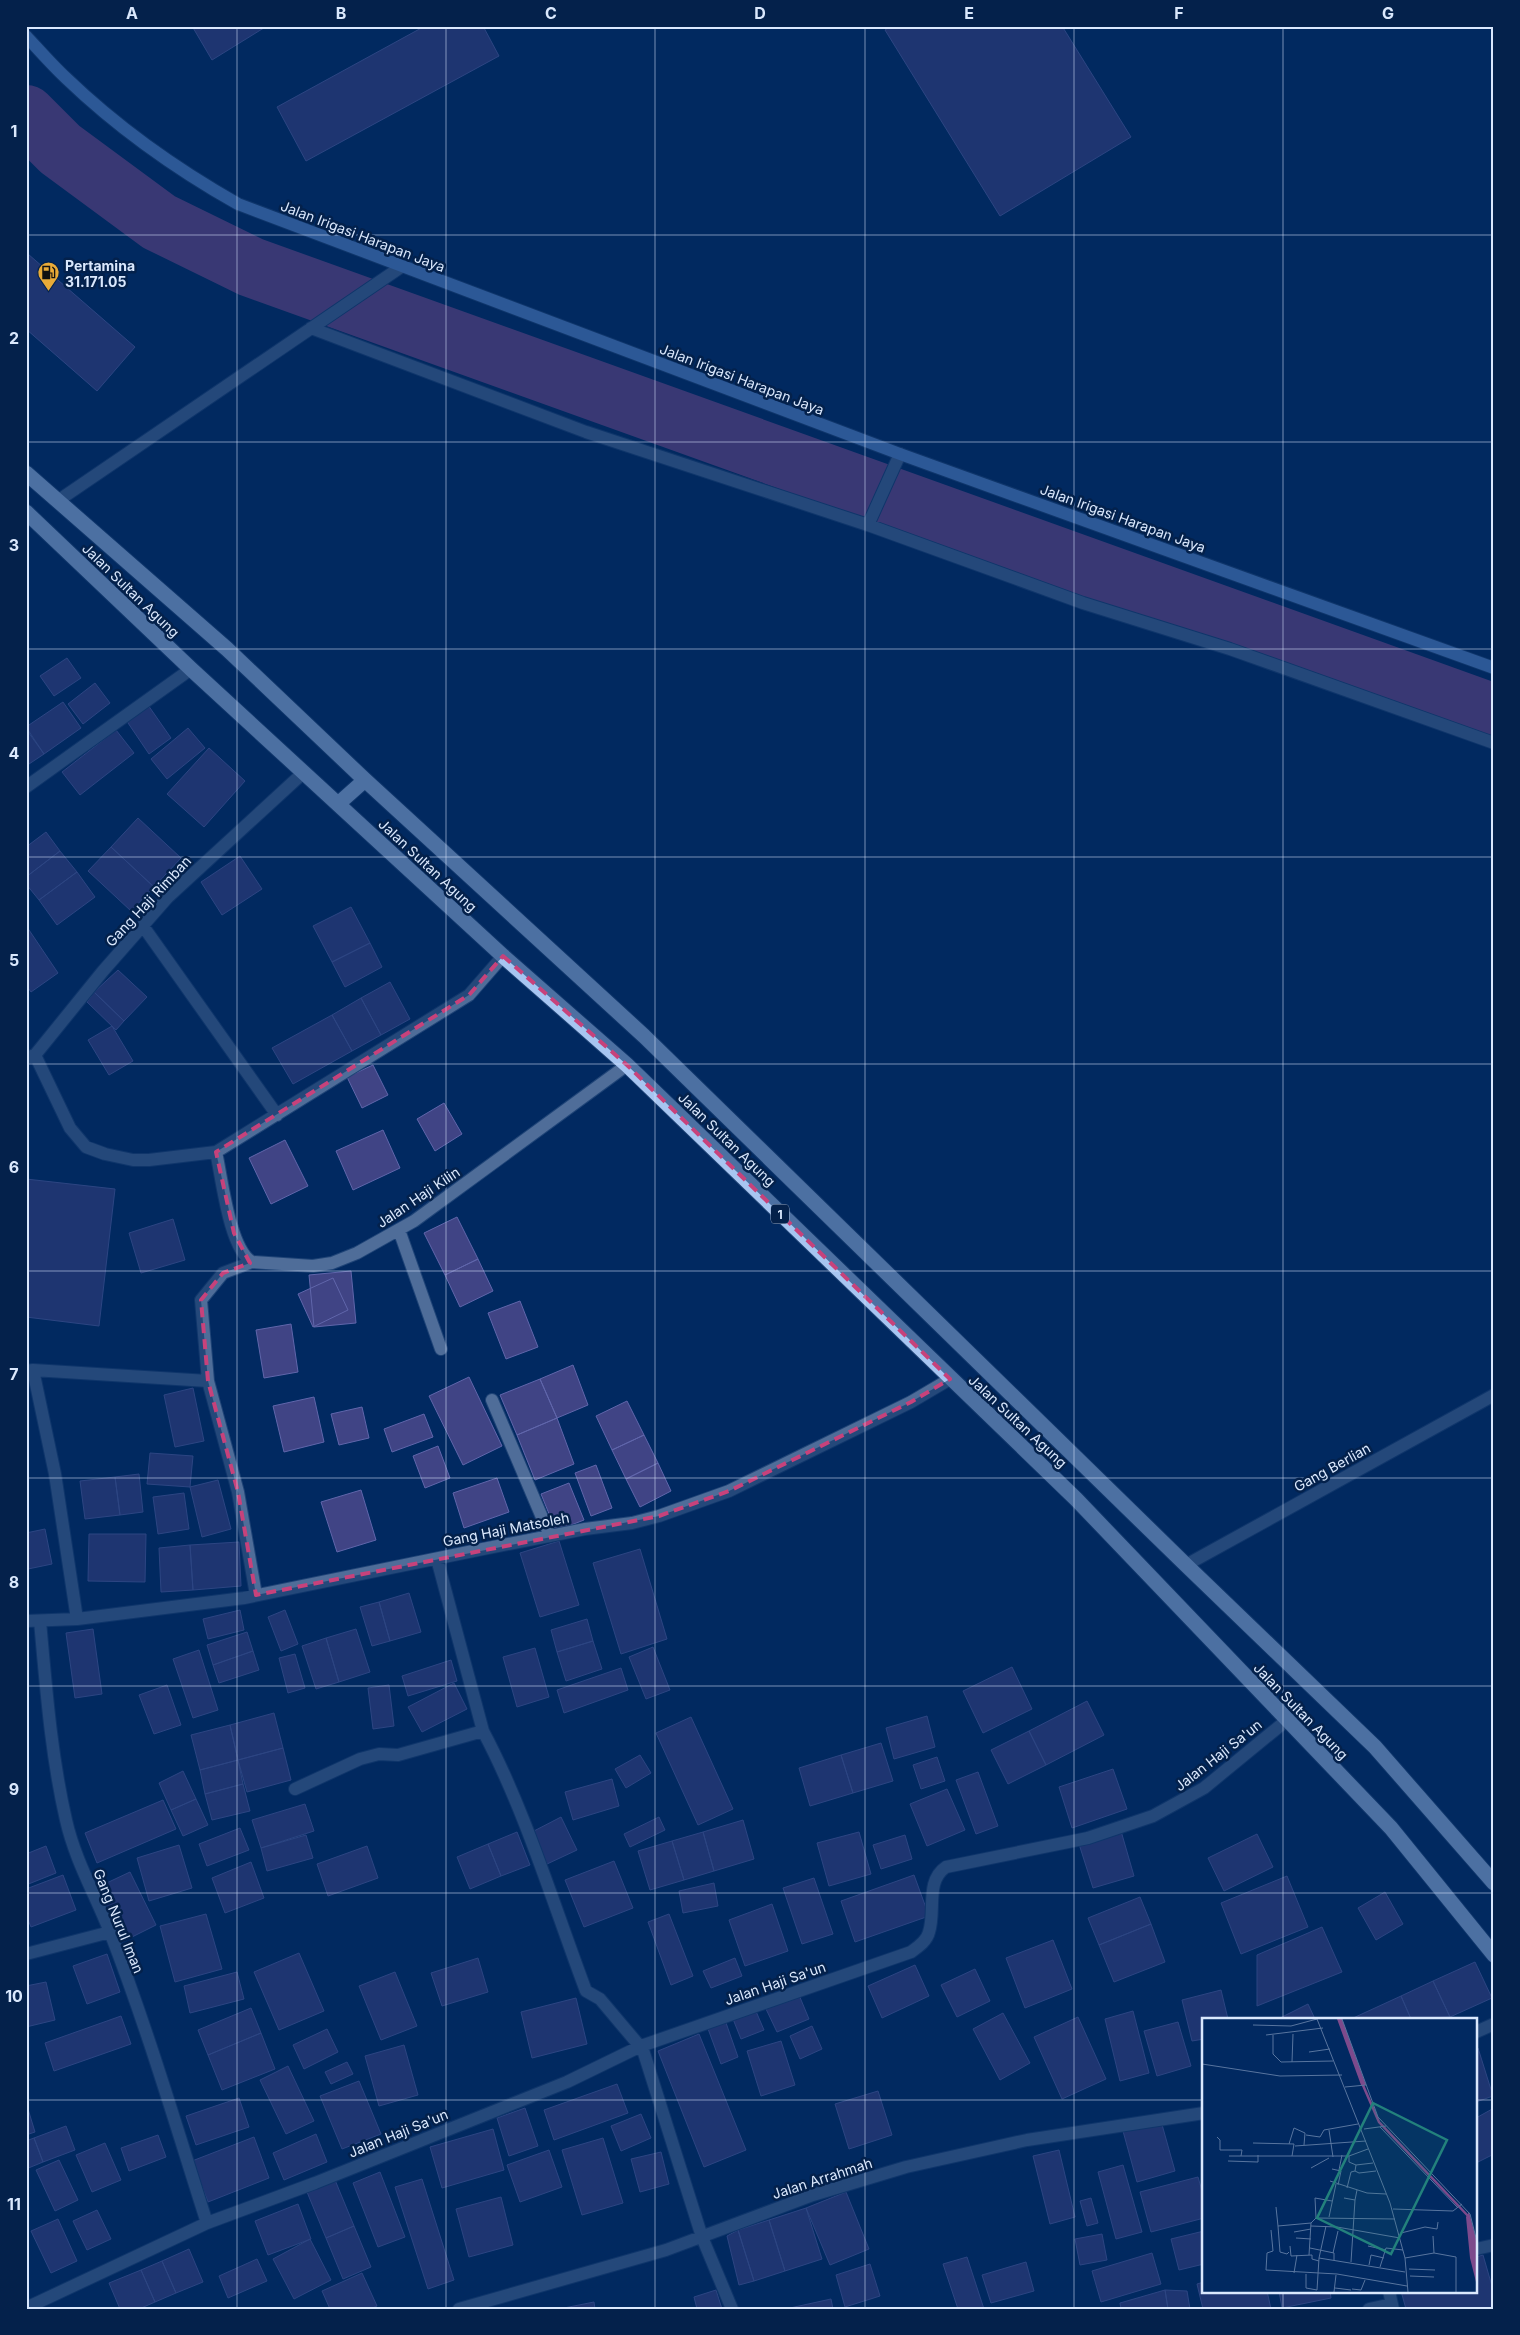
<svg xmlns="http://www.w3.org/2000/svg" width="1520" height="2335" viewBox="0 0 1520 2335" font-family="Inter,sans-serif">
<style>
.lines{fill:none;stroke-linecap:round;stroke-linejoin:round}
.river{stroke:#7d4a8c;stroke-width:60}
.building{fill:#404485;stroke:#6066ab}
.street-casing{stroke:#1f4477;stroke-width:14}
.secondary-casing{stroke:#1f4477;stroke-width:14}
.highway-casing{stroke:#1f4477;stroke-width:17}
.street{stroke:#4f6d99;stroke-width:12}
.secondary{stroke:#6090d7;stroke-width:12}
.highway{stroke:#a7c5f1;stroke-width:15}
.marked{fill:none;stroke:#c7427b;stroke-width:4;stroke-dasharray:10 6;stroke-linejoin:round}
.grid{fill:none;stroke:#dae8fd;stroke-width:1;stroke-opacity:0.55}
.labels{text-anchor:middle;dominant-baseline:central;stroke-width:5;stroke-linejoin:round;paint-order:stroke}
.shield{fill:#04214b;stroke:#9aacc8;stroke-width:1}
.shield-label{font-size:12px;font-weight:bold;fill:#dae8fd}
.street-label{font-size:14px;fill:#dae8fd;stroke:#04214b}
.poi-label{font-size:14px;font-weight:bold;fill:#dae8fd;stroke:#04214b;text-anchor:start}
.inset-river{fill:none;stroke:#7d4a8c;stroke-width:2.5}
.inset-road{fill:none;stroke:#58759f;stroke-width:1}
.view{fill:#23817c;fill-opacity:0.15;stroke:#23817c;stroke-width:2.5}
.inset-edge{fill:none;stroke:#dae8fd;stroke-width:2.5}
.neatline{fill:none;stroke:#dae8fd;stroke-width:2}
.grid-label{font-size:16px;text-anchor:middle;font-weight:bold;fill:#dae8fd}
</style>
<rect width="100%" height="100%" fill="#012961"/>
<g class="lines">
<path class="river" d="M26,115L60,149L159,222L251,267L1494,714"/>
</g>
<path class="building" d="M192,26H267L212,60Z
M425,26H483L499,56L306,161L277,107Z
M891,26H1062L1131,137L1000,216L885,30Z
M28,254L135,347L97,391L26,329Z
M67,658L81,678L54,696L40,676Z
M95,683L110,703L83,724L68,704Z
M63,702L81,728L44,754L26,727Z
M148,705L171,738L149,754L126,720Z
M188,728L205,748L167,779L151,759Z
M26,729L44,754L26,766Z
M116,730L134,753L80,795L62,772Z
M209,748L245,781L204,827L167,794Z
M138,818L181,858L154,887L111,847Z
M46,832L60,851L26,877V847Z
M111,847L154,887L131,911L88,871Z
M60,851L77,872L39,900L26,884V877Z
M240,856L262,889L222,915L201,882Z
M77,872L95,897L57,925L39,900Z
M351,907L370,943L332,962L313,926Z
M27,927L58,973L31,992L26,985Z
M370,943L382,967L345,987L332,962Z
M118,970L147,997L124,1021L94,992Z
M390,982L410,1019L381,1035L361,998Z
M94,992L124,1021L116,1030L87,1002Z
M361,998L381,1035L352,1051L332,1015Z
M332,1015L352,1051L293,1084L272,1048Z
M112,1026L133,1061L109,1075L88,1040Z
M373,1065L388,1095L362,1108L347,1077Z
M444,1103L462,1134L435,1151L417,1119Z
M383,1130L400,1168L353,1190L336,1151Z
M285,1140L308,1186L271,1204L249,1158Z
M26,1179L115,1189L99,1326L26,1317Z
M457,1217L478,1259L445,1275L424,1233Z
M173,1219L185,1260L141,1273L129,1233Z
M478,1259L493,1291L460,1307L445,1275Z
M351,1271L356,1323L314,1327L309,1275Z
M333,1278L348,1310L313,1327L298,1294Z
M520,1301L538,1347L506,1359L488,1313Z
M291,1324L298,1372L264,1378L256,1330Z
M573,1365L588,1405L557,1418L540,1379Z
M469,1377L502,1446L463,1465L429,1396Z
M540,1379L557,1418L517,1435L500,1395Z
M193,1388L204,1441L175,1447L164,1395Z
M314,1397L324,1442L284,1452L273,1406Z
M627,1401L644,1435L612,1450L596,1416Z
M362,1407L369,1438L339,1445L331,1414Z
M424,1414L433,1437L392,1452L384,1429Z
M557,1418L574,1464L535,1480L517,1435Z
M644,1435L658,1463L626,1479L612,1450Z
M438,1446L450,1478L425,1488L413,1456Z
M150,1453L193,1456L190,1487L147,1484Z
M658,1463L671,1491L640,1507L626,1479Z
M596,1465L612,1508L591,1516L575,1473Z
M139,1474L143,1512L120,1515L115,1477Z
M115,1477L120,1515L85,1519L80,1481Z
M497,1478L509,1512L464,1528L453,1493Z
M218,1480L231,1529L202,1537L190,1487Z
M569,1483L584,1520L556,1531L541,1494Z
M361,1490L376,1540L337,1552L321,1502Z
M184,1493L189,1529L158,1534L153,1497Z
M45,1529L52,1564L28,1569L26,1533Z
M89,1534H146L145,1582L88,1581Z
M559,1541L579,1605L540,1617L520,1553Z
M239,1542L241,1586L193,1590L190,1545Z
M190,1545L193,1590L161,1592L159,1548Z
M640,1549L667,1639L621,1654L593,1563Z
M409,1593L421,1632L390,1641L379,1602Z
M379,1602L390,1641L372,1646L360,1607Z
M240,1610L244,1630L208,1639L203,1619Z
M285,1610L298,1644L281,1651L268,1617Z
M587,1619L593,1641L557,1652L551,1630Z
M93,1629L102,1694L75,1698L66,1633Z
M356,1629L370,1672L339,1682L326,1638Z
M247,1632L253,1651L213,1665L207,1645Z
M326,1638L339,1682L316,1689L302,1646Z
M593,1641L602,1669L566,1681L557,1652Z
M653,1647L670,1690L646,1699L629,1657Z
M535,1648L549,1697L517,1707L503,1657Z
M199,1650L218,1710L193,1718L173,1659Z
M253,1651L259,1670L219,1683L213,1665Z
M295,1654L305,1688L288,1693L279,1658Z
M451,1660L457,1681L408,1696L402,1676Z
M1012,1667L1032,1709L983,1733L963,1691Z
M621,1668L628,1690L564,1713L557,1690Z
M454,1683L467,1709L422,1732L408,1707Z
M167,1685L181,1725L154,1734L139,1695Z
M389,1685L394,1726L373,1729L368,1688Z
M1087,1701L1104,1735L1046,1765L1029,1731Z
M274,1713L283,1748L238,1760L230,1725Z
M927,1716L935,1747L894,1759L886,1728Z
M691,1717L733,1809L698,1825L656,1733Z
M230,1725L238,1760L200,1770L191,1735Z
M1029,1731L1046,1765L1008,1784L991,1750Z
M881,1743L893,1781L853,1793L841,1755Z
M283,1748L291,1780L247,1792L238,1760Z
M640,1755L651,1773L626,1788L615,1769Z
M841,1755L853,1793L810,1806L799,1768Z
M937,1757L945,1781L921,1789L913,1765Z
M238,1760L243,1784L205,1794L200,1770Z
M1113,1769L1127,1809L1072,1828L1059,1787Z
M183,1771L196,1799L171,1810L159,1783Z
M978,1772L998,1826L976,1834L956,1780Z
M612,1779L619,1806L573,1820L565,1792Z
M243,1784L250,1811L212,1820L205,1794Z
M947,1789L965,1830L927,1846L910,1804Z
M196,1799L208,1825L183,1836L171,1810Z
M163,1800L176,1829L97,1863L85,1833Z
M305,1804L314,1831L261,1848L252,1820Z
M561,1817L577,1850L547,1864L532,1832Z
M659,1817L665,1830L630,1847L624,1834Z
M743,1820L754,1859L714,1871L703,1832Z
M240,1828L249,1850L207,1866L199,1844Z
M1121,1831L1134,1876L1093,1888L1079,1844Z
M517,1832L530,1865L501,1876L488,1844Z
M703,1832L714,1871L684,1880L672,1841Z
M859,1832L871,1874L829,1886L817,1843Z
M1257,1834L1273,1867L1224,1891L1208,1858Z
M306,1835L313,1858L267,1871L261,1848Z
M905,1835L912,1859L881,1869L873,1845Z
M672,1841L684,1880L650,1890L638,1851Z
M488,1844L501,1876L470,1889L457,1857Z
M179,1845L192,1888L149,1901L137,1858Z
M46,1846L56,1873L26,1885V1854Z
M367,1846L378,1878L328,1896L317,1864Z
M614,1861L633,1908L584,1927L565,1880Z
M251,1862L264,1898L225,1913L212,1878Z
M130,1872L156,1925L122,1942L96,1888Z
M63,1875L76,1910L31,1927L26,1915V1889Z
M914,1875L929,1916L855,1942L841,1901Z
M1287,1876L1308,1927L1241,1954L1221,1903Z
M814,1878L833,1934L802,1944L783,1888Z
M714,1883L718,1906L683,1913L679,1891Z
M1385,1892L1403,1924L1376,1940L1358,1908Z
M1140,1897L1151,1924L1099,1945L1088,1918Z
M772,1904L788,1951L745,1966L729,1920Z
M206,1914L222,1969L175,1982L160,1926Z
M669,1914L693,1976L671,1985L648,1922Z
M1151,1924L1165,1962L1114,1982L1099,1945Z
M1322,1927L1342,1972L1257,2006V1955Z
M1053,1940L1072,1989L1025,2008L1006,1958Z
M299,1953L324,2011L279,2030L254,1972Z
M107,1954L120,1992L87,2004L73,1966Z
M478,1958L488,1992L442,2006L431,1973Z
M735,1958L742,1976L711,1988L703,1971Z
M1475,1962L1492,1998L1450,2017L1433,1981Z
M915,1965L929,1996L882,2018L868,1986Z
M975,1969L990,2001L957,2017L941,1985Z
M237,1972L244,1999L190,2013L184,1986Z
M395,1972L417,2026L381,2040L359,1986Z
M1433,1981L1450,2017L1411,2019L1401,1996Z
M46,1982L55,2020L26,2027V1986Z
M1221,1990L1228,2019H1204V2039L1192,2041L1182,2000Z
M799,1995L809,2019L777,2032L766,2009Z
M1401,1996L1411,2019H1351Z
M576,1998L587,2044L532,2058L521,2012Z
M1308,2004L1315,2019H1278Z
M251,2008L261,2033L208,2055L198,2030Z
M755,2009L764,2030L741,2039L733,2019Z
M1133,2011L1149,2073L1120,2081L1105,2019Z
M1003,2013L1030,2063L1000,2080L973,2029Z
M121,2016L131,2044L54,2071L45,2043Z
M1078,2017L1106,2079L1062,2099L1034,2037Z
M725,2020L738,2057L721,2064L707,2026Z
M1178,2022L1191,2066L1157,2076L1144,2031Z
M812,2026L822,2049L800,2059L790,2036Z
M327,2029L338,2052L304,2069L293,2045Z
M261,2033L275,2069L222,2090L208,2055Z
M699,2034L746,2150L704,2167L658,2051Z
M781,2041L795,2085L761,2096L747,2051Z
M404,2045L418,2095L379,2106L365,2056Z
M1476,2048H1478L1493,2096L1476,2102Z
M347,2062L353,2074L331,2084L325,2072Z
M288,2066L314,2121L286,2134L260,2080Z
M359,2081L381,2134L342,2149L320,2096Z
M617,2084L628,2113L554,2140L544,2110Z
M878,2091L892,2135L849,2149L835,2104Z
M239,2098L249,2127L196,2145L186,2116Z
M525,2108L538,2146L509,2156L497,2118Z
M1494,2108V2154L1476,2163V2118Z
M28,2109L35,2132L26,2135V2110Z
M641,2114L651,2138L621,2151L611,2126Z
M1161,2121L1175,2171L1137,2182L1123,2131Z
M66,2126L75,2150L43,2162L34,2138Z
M493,2129L504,2170L442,2188L430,2147Z
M316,2134L327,2162L284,2180L273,2153Z
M158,2135L166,2157L129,2171L121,2148Z
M254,2137L269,2178L208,2202L192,2161Z
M34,2138L43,2162L26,2169V2141Z
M603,2138L623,2203L582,2215L562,2150Z
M105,2143L121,2180L92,2192L76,2155Z
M549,2150L562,2187L520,2202L507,2165Z
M1059,2150L1075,2217L1050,2224L1033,2156Z
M661,2152L669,2184L640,2192L631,2159Z
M59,2160L78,2200L55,2211L36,2170Z
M1123,2165L1142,2232L1116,2239L1098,2172Z
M380,2172L405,2237L378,2247L353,2183Z
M1198,2177L1204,2198V2218L1151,2232L1140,2192Z
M422,2179L454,2280L428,2289L395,2187Z
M335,2180L354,2226L326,2238L307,2192Z
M846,2192L869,2249L830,2265L806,2208Z
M501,2197L513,2245L469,2257L456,2209Z
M1091,2198L1098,2223L1087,2226L1080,2201Z
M298,2204L311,2239L268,2255L255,2221Z
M806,2208L822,2259L785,2271L769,2220Z
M97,2210L111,2239L87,2250L73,2221Z
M58,2219L77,2261L51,2273L31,2231Z
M769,2220L785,2271L754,2281L738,2230Z
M354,2226L371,2267L343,2279L326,2238Z
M738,2230L754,2281L739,2285L727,2236Z
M1204,2231V2264L1179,2270L1171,2239Z
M1102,2234L1107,2260L1080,2265L1075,2239Z
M310,2239L331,2280L294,2299L273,2259Z
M189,2249L203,2282L176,2293L162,2261Z
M1152,2253L1161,2284L1101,2302L1092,2271Z
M1483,2255L1494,2293V2309H1406L1401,2291H1476V2257Z
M967,2257L984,2309H958L943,2264Z
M257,2259L267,2281L228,2298L219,2276Z
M162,2261L176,2293L155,2302L141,2270Z
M1026,2262L1034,2291L991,2303L982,2275Z
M870,2264L880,2296L845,2307L836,2275Z
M141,2270L155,2302L139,2309H120L109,2283Z
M362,2273L377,2306L370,2309H330L322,2291Z
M1204,2282V2291H1267L1271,2309H1203L1197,2284Z
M716,2290L722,2309H697L694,2297Z
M1165,2290L1187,2291L1190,2309H1168Z
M1165,2290L1168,2309H1121L1120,2303Z
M1279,2291H1330L1331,2298L1282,2308Z
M831,2299L833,2309H790V2308Z
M594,2302L595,2309H559Z"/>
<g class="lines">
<defs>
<path id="street" d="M311,328L586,432L868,525L1083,603L1230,649L1494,743
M59,500L401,267
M868,525L900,454
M26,787L191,669
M143,926L277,1115
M35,1055L70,1128L86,1147L105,1154L133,1160H149L216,1152L469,995L503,956
M26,1058L35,1055L103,971L168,897L303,773
M216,1152C222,1178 229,1248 252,1262L313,1266L332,1263L357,1253L414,1221L627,1065
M399,1230L441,1349
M252,1262L223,1273L201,1300L208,1381L238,1492L256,1595
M33,1370L208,1381
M26,1371L33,1370L55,1474L77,1619
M492,1400L550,1536
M1186,1565L1494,1395
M26,1621L77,1619L244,1598L483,1549L585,1529L632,1523L659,1516L729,1491L911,1402L950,1379
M40,1621C46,1687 51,1755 66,1820C75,1860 95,1894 110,1932C147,2027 176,2126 207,2223
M483,1731C525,1810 554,1906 586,1991L600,1999L643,2050L702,2237L732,2309
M295,1789L360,1759L379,1754L398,1755L483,1731L437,1559
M26,1954L110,1932
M1476,2032L1494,2024
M1476,2249L1494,2245
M1389,2291L1393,2309
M26,2308L207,2223L315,2183L567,2082L641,2046L911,1952C918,1947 927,1941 929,1932C936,1911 925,1881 946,1867L1088,1838L1153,1816L1204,1788L1287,1720
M459,2309L666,2250L813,2195L906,2167L1027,2140L1204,2113
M1369,2309L1392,2304"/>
<path id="secondary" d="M26,36C39,50 52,65 66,78C117,127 176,169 238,204L900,454L1494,668"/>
<path id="highway" d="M26,473L227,649L365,780L644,1036L1186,1565L1375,1747L1494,1883
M26,512L191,669L503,956L627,1065L1076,1499L1391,1828L1494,1955
M338,804L365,780"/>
</defs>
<use href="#street" class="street-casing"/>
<use href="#secondary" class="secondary-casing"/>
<use href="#highway" class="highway-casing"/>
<use href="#street" class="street"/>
<use href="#secondary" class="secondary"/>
<use href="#highway" class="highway"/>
</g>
<path d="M0 0H1520V2335H0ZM503,956L627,1065L950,1379L911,1402L729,1491L659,1516L256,1595L238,1492L208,1381L201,1300L223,1273L250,1263L234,1233L216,1152L469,995Z" fill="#012961" fill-opacity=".55" fill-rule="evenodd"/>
<path class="marked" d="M503,956L627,1065L950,1379L911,1402L729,1491L659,1516L256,1595L238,1492L208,1381L201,1300L223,1273L250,1263L234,1233L216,1152L469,995Z"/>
<path class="grid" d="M237,26V2309M446,26V2309M655,26V2309M865,26V2309M1074,26V2309M1283,26V2019M26,235H1494M26,442H1494M26,649H1494M26,857H1494M26,1064H1494M26,1271H1494M26,1478H1494M26,1686H1494M26,1893H1494M26,2100H1204M1476,2100H1494M1283,2291V2309"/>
<defs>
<symbol id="fuel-pin" viewBox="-11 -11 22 30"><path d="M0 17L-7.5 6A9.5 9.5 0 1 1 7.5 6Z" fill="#e9ab38" stroke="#04214b"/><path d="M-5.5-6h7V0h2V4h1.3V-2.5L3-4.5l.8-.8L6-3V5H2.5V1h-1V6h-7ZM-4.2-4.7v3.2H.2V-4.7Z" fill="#111"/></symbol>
</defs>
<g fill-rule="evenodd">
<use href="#fuel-pin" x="36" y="260" width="25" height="34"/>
</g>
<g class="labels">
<rect class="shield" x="771" y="1204.5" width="18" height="19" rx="4"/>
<g class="shield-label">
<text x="780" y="1214">1</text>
</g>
<g class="street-label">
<text transform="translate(363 236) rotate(21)">Jalan Irigasi Harapan Jaya</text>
<text transform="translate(742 379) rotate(21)">Jalan Irigasi Harapan Jaya</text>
<text transform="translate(1123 518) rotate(20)">Jalan Irigasi Harapan Jaya</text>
<text transform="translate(131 590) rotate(44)">Jalan Sultan Agung</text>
<text transform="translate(428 865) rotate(43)">Jalan Sultan Agung</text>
<text transform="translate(148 901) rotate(-47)">Gang Haji Rimban</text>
<text transform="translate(727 1139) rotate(44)">Jalan Sultan Agung</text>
<text transform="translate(418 1197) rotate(-34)">Jalan Haji Kilin</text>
<text transform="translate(1018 1421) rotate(43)">Jalan Sultan Agung</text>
<text transform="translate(1332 1467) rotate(-29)">Gang Berlian</text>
<text transform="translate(506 1529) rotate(-11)">Gang Haji Matsoleh</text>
<text transform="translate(1301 1711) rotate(46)">Jalan Sultan Agung</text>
<text transform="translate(1218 1755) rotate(-38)">Jalan Haji Sa'un</text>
<text transform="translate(119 1921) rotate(68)">Gang Nurul Iman</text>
<text transform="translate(775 1983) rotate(-19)">Jalan Haji Sa'un</text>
<text transform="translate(398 2133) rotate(-22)">Jalan Haji Sa'un</text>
<text transform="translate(822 2178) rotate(-18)">Jalan Arrahmah</text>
</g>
<g class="poi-label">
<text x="65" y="265">Pertamina<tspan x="65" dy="16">31.171.05</tspan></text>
</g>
</g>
<g transform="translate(1202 2018)">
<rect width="275" height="275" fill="#012961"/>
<path d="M135,1H140L164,67H159ZM267,194L275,224V268L268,240L264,199Z" fill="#7d4a8c"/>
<path class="inset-river" d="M160,65L177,104L267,199"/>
<path class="inset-road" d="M115,1L188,185L203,240L206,274M140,1L176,99L268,196L275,224M51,7L89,8L115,1M64,17L121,10M71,17V36L79,44L131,43M107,34L128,31M90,44L91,16M0,46L78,58L140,57M143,69L164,67M178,109L256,190M162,111L184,108M127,112L131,139M104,117L118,119L122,112L156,106M15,119L18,122V132H40L39,138M51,125L92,126L90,138M87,126L92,110L103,115L102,127M93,128L164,123M27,138H147L166,131M147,138V144L154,147L171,145M26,143L56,144V137M154,147L153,153L157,155L174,153M109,150L127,140M130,151L139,153L136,167M137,152L140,137M128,163L165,175L184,176M145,170L149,154L153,153M142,180L153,182L155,172M74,189L76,208L109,205M191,191L251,193L260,186M127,199L134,166M114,200L113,180L130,183M76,208L78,234L85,236L87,234M109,208L135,209L198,220M69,212L71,233L65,235L64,252L135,256L205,268M92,214L109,211M199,215L223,209L235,211L236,204M231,218L232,235M94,220L109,221M88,228L89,238L110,237V241L117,243M166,228L184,232M108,230L132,235V242M131,235L136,213M107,237L109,205L114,200L193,201M117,240L203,254M203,240L232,235L254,239V274M149,244L153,182M167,247L169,237L182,240M178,249L184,230L201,232M207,251L233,252M92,255L95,237M104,256V270L115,272L117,240L124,208M208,258L232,259M133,270L149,272M150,271L159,272L163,262M132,274L134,257"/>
<path class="view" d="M171,85L245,122L189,236L115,200Z"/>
<rect width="275" height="275" class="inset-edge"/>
</g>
<rect width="1520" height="2335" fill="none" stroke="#04214b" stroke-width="55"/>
<rect x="28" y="28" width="1464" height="2280" class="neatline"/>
<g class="grid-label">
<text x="132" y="19">A</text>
<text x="341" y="19">B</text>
<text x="551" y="19">C</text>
<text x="760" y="19">D</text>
<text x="969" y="19">E</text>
<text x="1179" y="19">F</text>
<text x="1388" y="19">G</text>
<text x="14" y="137">1</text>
<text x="14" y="344">2</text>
<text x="14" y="551">3</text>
<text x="14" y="759">4</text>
<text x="14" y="966">5</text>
<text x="14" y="1173">6</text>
<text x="14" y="1380">7</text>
<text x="14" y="1588">8</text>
<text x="14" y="1795">9</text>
<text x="14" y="2002">10</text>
<text x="14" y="2210">11</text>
</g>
</svg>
